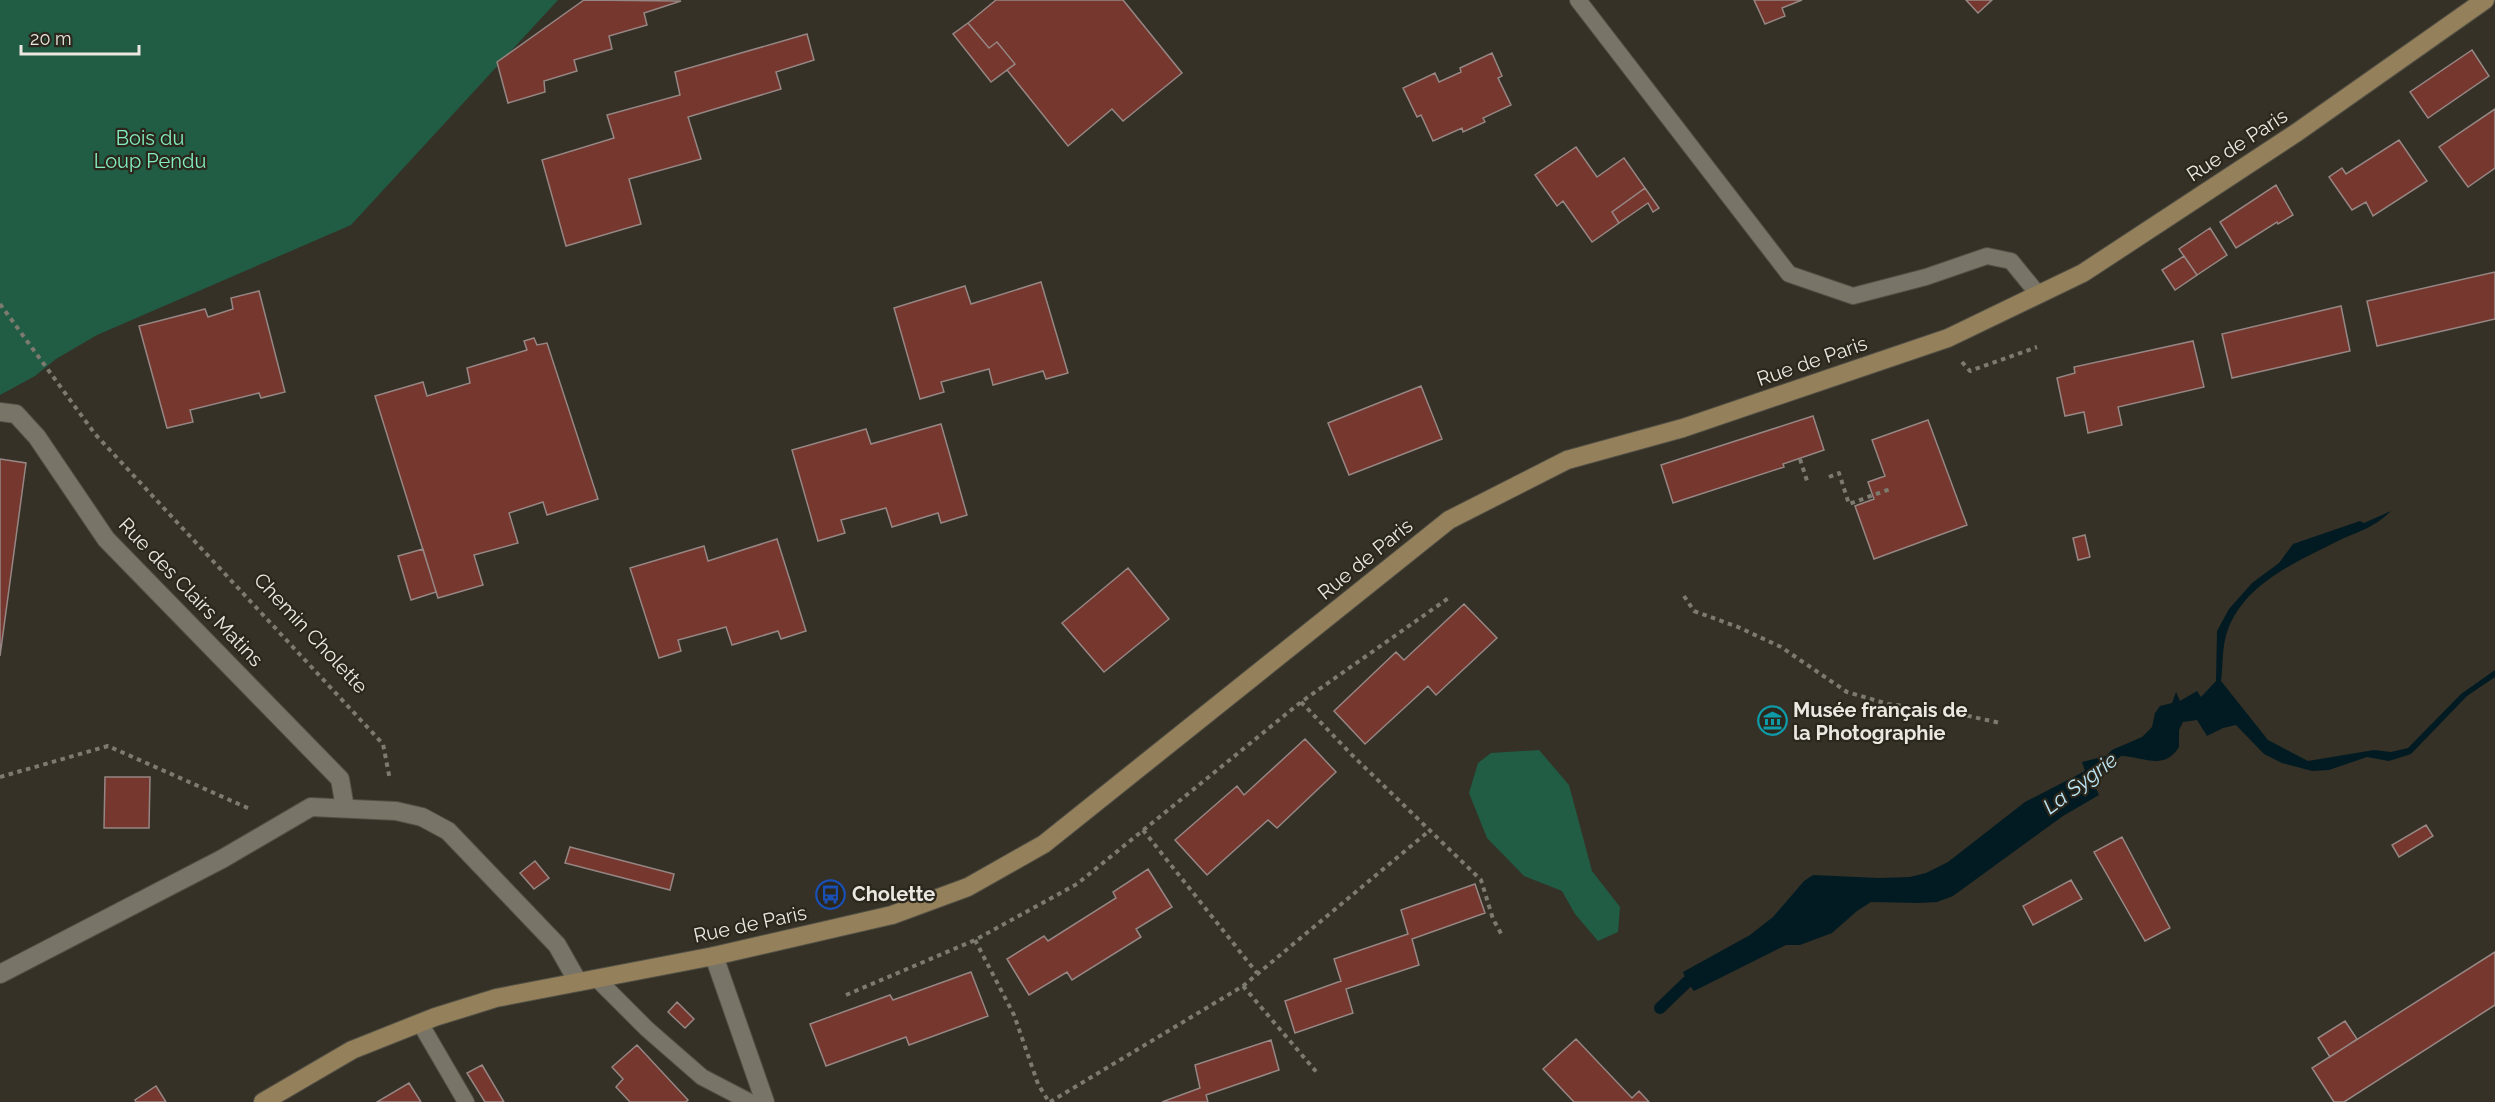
<svg xmlns="http://www.w3.org/2000/svg" width="2495" height="1102" viewBox="0 0 2495 1102" font-family="Raleway,sans-serif">
<style>
.green{fill:#215c45}
.water{fill:#021b23}
.lines{fill:none;stroke-linecap:round;stroke-linejoin:round}
.stream{stroke:#021b23;stroke-width:12}
.building{fill:#75372e;stroke:#968684;stroke-width:1.5}
.lane-casing{stroke:#524f45;stroke-width:18}
.street-casing{stroke:#524f45;stroke-width:20}
.secondary-casing{stroke:#524f45;stroke-width:20}
.path{stroke:#7d7a70;stroke-width:4;stroke-dasharray:4.5 4.5;stroke-linecap:butt}
.lane{stroke:#787467;stroke-width:16}
.street{stroke:#787467;stroke-width:18}
.secondary{stroke:#94805b;stroke-width:18}
.labels{text-anchor:middle;dominant-baseline:central;stroke-width:4.5;stroke-linejoin:round;paint-order:stroke}
.park-label{font-size:20px;fill:#83edbf;stroke:#2b271c}
.street-label{font-size:20px;fill:#eae8e1;stroke:#2b271c}
.poi-label{font-size:20px;font-weight:bold;fill:#eae8e1;stroke:#2b271c;text-anchor:start}
.water-label{font-size:21px;font-style:italic;fill:#bce5f4;stroke:#2b271c}
</style>
<rect width="100%" height="100%" fill="#353126"/>
<path class="green" d="M0,0H558L351,225L97,335L56,359L35,376L0,395Z
M1539,750L1569,785L1592,871L1620,907L1618,932L1598,941L1575,914L1562,891L1524,876L1487,838L1469,793L1478,763L1491,753Z"/>
<path class="water" d="M2391,511C2375,527 2360,531 2340,540C2296,562 2237,586 2225,640C2222,653 2223,668 2221,681L2268,740L2308,761L2374,750L2391,752L2408,748L2461,694L2495,670V677L2467,696L2411,754L2389,761L2367,757L2329,770L2312,771L2282,763L2264,754L2236,725L2223,728L2207,736L2197,720L2183,722L2179,730V747C2164,771 2145,757 2121,756L2092,780L2099,795L2063,816L1953,896L1937,902L1919,903L1871,902L1857,911L1832,933L1800,945H1786L1694,991L1687,982L1683,972L1750,935L1773,917L1804,881L1813,875L1878,878L1910,877L1926,873L1948,862L2025,802L2085,771L2082,762L2106,756L2112,750L2142,737L2152,727L2155,713L2160,706L2172,703L2176,692L2180,701L2197,691L2201,697L2216,681L2217,631L2229,609L2252,583L2279,563L2293,544L2360,521L2364,523Z"/>
<g class="lines">
<path class="stream" d="M1660,1008L1687,982L1700,974"/>
</g>
<path class="building" d="M584,0L681,1L644,13L647,25L609,36L612,49L574,60L577,71L544,81L545,92L508,103L497,62Z
M996,0H1123L1182,73L1123,121L1112,109L1068,146L1007,70L1015,64L997,42L989,48L968,23Z
M1754,0H1802L1782,8L1785,16L1765,24Z
M1966,0H1992L1978,13Z
M968,23L989,48L997,42L1015,64L991,82L953,34Z
M807,34L814,60L776,72L781,89L688,117L701,159L629,179L641,224L566,246L542,160L614,138L607,115L680,95L675,72Z
M2472,50L2489,76L2428,118L2410,92Z
M1492,53L1502,76L1498,78L1511,105L1483,118L1485,122L1463,132L1462,128L1433,141L1421,115L1417,117L1403,88L1435,73L1439,82L1461,72L1460,68Z
M2495,109V168L2468,187L2439,147Z
M2399,140L2427,181L2373,216L2366,202L2352,210L2329,177L2342,168L2346,174Z
M1576,147L1597,177L1624,158L1645,188L1612,212L1619,223L1592,242L1563,201L1557,206L1535,175Z
M2276,185L2293,215L2278,224L2277,222L2236,248L2220,222Z
M1645,188L1659,208L1653,212L1648,203L1619,223L1612,212Z
M2210,228L2227,255L2197,275L2179,249Z
M2184,256L2197,275L2175,290L2162,270Z
M2495,272V319L2377,346L2367,301Z
M1041,282L1068,373L1046,379L1043,371L993,385L989,369L941,382L944,392L920,399L894,308L965,286L971,304Z
M259,291L285,392L261,398L259,393L190,410L193,422L167,428L139,326L205,309L208,317L233,309L231,298Z
M2341,306L2350,351L2232,378L2222,334Z
M534,338L537,345L547,343L598,499L547,515L543,502L509,513L518,543L474,555L483,585L438,598L375,396L423,382L427,396L470,383L467,368L527,350L524,341Z
M2193,341L2204,387L2118,407L2122,425L2088,433L2084,412L2065,416L2057,378L2075,373L2074,367Z
M1421,386L1442,439L1349,475L1328,423Z
M1813,416L1824,450L1783,464L1784,467L1673,503L1661,465Z
M1928,420L1967,525L1874,559L1855,506L1874,499L1868,482L1885,476L1872,440Z
M941,424L967,515L941,523L938,513L892,527L886,508L841,520L845,533L818,541L792,450L866,429L871,444Z
M0,459L26,463L0,656Z
M2085,535L2090,557L2078,560L2073,538Z
M777,539L806,631L781,639L778,631L732,645L726,627L678,640L681,651L659,658L630,568L704,546L708,561Z
M423,549L436,592L411,600L398,556Z
M1128,568L1169,619L1104,672L1062,623Z
M1464,604L1497,638L1436,695L1428,686L1365,744L1334,711L1396,652L1404,660Z
M1305,739L1336,772L1277,828L1268,820L1207,875L1175,840L1237,786L1244,795Z
M105,777H150L149,828H104Z
M2426,825L2433,836L2399,857L2392,845Z
M2122,837L2170,928L2145,941L2094,852Z
M570,847L674,874L670,890L565,863Z
M535,861L549,878L534,889L520,873Z
M1148,869L1172,907L1136,929L1141,937L1072,980L1067,972L1029,995L1007,959L1044,936L1048,941L1116,898L1113,892Z
M2071,880L2082,899L2033,925L2023,906Z
M1475,884L1485,913L1412,939L1419,965L1346,989L1353,1013L1295,1033L1285,1001L1341,981L1334,959L1408,934L1401,910Z
M2495,952V1005L2344,1102H2334L2312,1068Z
M971,972L988,1016L909,1045L906,1037L826,1066L810,1024L890,995L893,1000Z
M677,1002L694,1019L685,1028L668,1012Z
M2345,1021L2357,1039L2330,1057L2318,1038Z
M1576,1039L1632,1098L1639,1091L1649,1102H1574L1543,1069Z
M1271,1040L1279,1070L1206,1095L1208,1102H1162L1200,1088L1195,1065Z
M637,1045L688,1100L686,1102H630L616,1087L623,1079L612,1067Z
M482,1065L504,1102H485L467,1073Z
M409,1083L421,1102H377Z
M156,1086L166,1102H136L135,1100Z"/>
<g class="lines">
<defs>
<path id="lane" d="M1578,0L1789,274L1853,296L1926,277L1987,256L2011,261L2038,294
M596,978L647,1029L702,1077L750,1102
M420,1023L466,1102"/>
<path id="street" d="M0,412L16,414L37,437L106,539L340,779L345,808
M714,956L765,1102
M0,974L222,859L311,807L396,811L422,817L448,831L557,945L578,982"/>
<path id="secondary" d="M263,1102L352,1050L435,1017L496,998L714,956L892,915L968,887L1044,844L1449,520L1567,460L1683,428L1948,338L2083,273L2296,133L2485,0"/>
</defs>
<use href="#lane" class="lane-casing"/>
<use href="#street" class="street-casing"/>
<use href="#secondary" class="secondary-casing"/>
<path class="path" d="M0,304L95,434L383,744L390,780
M1962,362L1970,371L2037,347
M1800,459L1808,484
M1829,477L1839,473L1849,504L1890,489
M1684,596L1694,611L1738,627L1781,647L1847,692L1888,704L1951,712L2000,723
M1301,702L1352,755L1481,880L1493,919L1503,937
M0,777L108,746L250,809
M1143,830L1257,973
M975,940L1014,1015L1038,1084L1049,1102
M1243,986L1319,1075
M846,995L975,940L1077,884L1301,702L1450,597
M1050,1102L1243,986L1429,831"/>
<use href="#lane" class="lane"/>
<use href="#street" class="street"/>
<use href="#secondary" class="secondary"/>
</g>
<defs>
<symbol id="museum-ring" viewBox="-11 -11 22 22"><circle r="9.5" fill="#2b271c" stroke="#0f9aa8" stroke-width="1.5"/><path d="M0-6L6-3V-2H-6V-3ZM-5-1h2V3h-2ZM-1-1h2V3h-2ZM3-1h2V3H3ZM-6 4H6V6H-6Z" fill="#0f9aa8"/></symbol>
<symbol id="bus-ring" viewBox="-11 -11 22 22"><circle r="9.5" fill="#2b271c" stroke="#1a4fb4" stroke-width="1.5"/><path d="M-5-6H5V4H4V6H2V4H-2V6H-4V4H-5ZM-3.5-4V0h7V-4ZM-3.5 1.2v1.5H-2V1.2ZM2 1.2v1.5H3.5V1.2Z" fill="#1a4fb4"/></symbol>
</defs>
<g fill-rule="evenodd">
<use href="#museum-ring" x="1756" y="704" width="33" height="33"/>
<use href="#bus-ring" x="814" y="878" width="33" height="33"/>
</g>
<g class="labels">
<g class="park-label">
<text x="150" y="138">Bois du<tspan x="150" dy="23">Loup Pendu</tspan></text>
</g>
<g class="street-label">
<text transform="translate(2237 145) rotate(-33)">Rue de Paris</text>
<text transform="translate(1812 361) rotate(-19)">Rue de Paris</text>
<text transform="translate(1365 559) rotate(-39)">Rue de Paris</text>
<text transform="translate(191 592) rotate(46)">Rue des Clairs Matins</text>
<text transform="translate(311 633) rotate(47)">Chemin Cholette</text>
<text transform="translate(750 924) rotate(-12)">Rue de Paris</text>
</g>
<g class="poi-label">
<text x="1793" y="710">Musée français de<tspan x="1793" dy="23">la Photographie</tspan></text>
<text x="852" y="894">Cholette</text>
</g>
<g class="water-label">
<text transform="translate(2080 783) rotate(-37)">La Sygrie</text>
</g>
</g>
<path d="M21 45v9h118v-9" fill="none" stroke="#eae8e1" stroke-width="3"/>
<text x="30" y="45" font-size="18" fill="#eae8e1" stroke="#2b271c" stroke-width="4.5" paint-order="stroke">20 m</text>
</svg>
